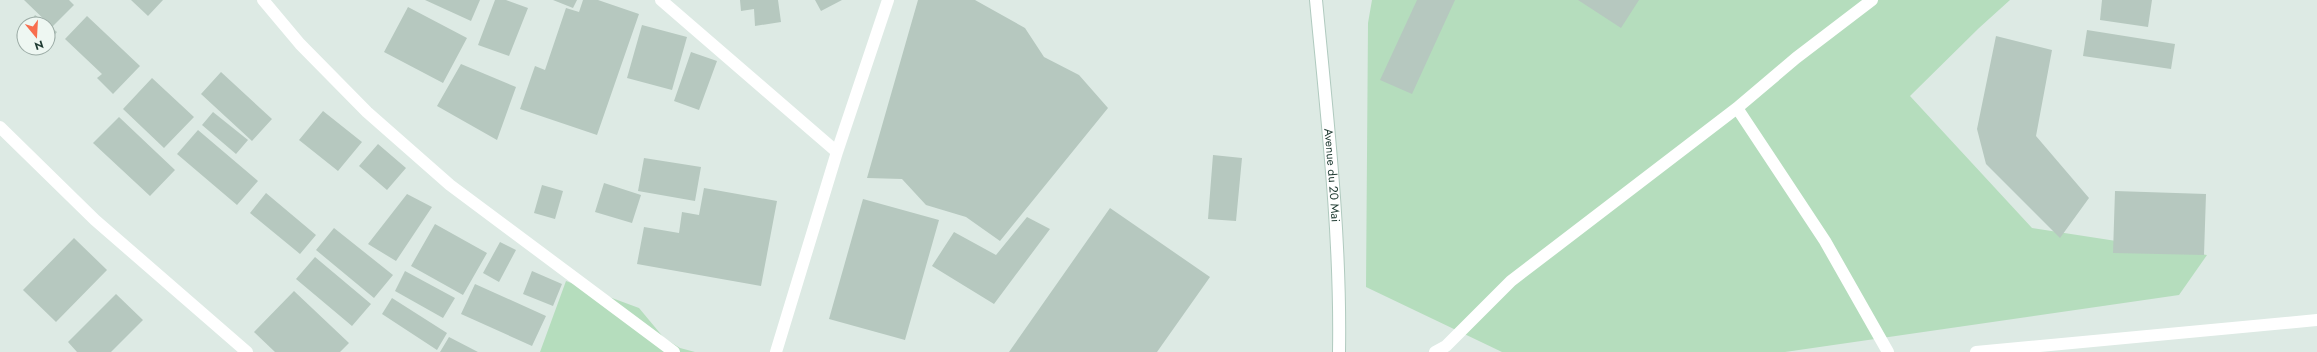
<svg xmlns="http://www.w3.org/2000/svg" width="2317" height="352" viewBox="0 0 2317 352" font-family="Jost,sans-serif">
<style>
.green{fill:#b5ddbd}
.building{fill:#b6c8bf}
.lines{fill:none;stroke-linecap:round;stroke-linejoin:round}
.secondary-casing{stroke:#b0cabf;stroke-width:14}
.street{stroke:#fff;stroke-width:12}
.secondary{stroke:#fff;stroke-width:12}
.labels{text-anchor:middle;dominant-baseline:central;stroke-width:4;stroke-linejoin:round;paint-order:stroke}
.street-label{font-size:12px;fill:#1e3a31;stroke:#eef7f2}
</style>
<rect width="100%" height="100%" fill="#ddeae4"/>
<path class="green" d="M1372,0H2010L1979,28L1910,96L2032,228L2207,255L2179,295L1785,352H1502L1366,287L1368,23Z
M566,281L639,308L664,338L680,348L695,352H540Z"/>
<path class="building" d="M24,0H69L74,5L52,27Z
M131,0H163L148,16Z
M425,0H480L471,21Z
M495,0H506L528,8L509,56L478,45Z
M553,0H577L573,8Z
M583,0H598L639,14L597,135L520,109L535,66L545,70L566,8L579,12Z
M740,0H778L781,22L755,26L754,9L741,11Z
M815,0H842L821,11Z
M918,0H975L1025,28L1044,57L1079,75L1108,108L1000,241L966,217L926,205L902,179L867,178Z
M1417,0H1455L1412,94L1380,80Z
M1578,0H1639L1621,28Z
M2102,0H2152L2148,27L2100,20Z
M408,7L467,38L443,83L384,52Z
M35,15L47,24H29Z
M87,16L140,66L113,94L97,78L102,74L65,39Z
M48,25L57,32L48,43Z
M642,25L687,37L672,90L627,78Z
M24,30V44L17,39Z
M2087,30L2175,44L2171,69L2083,56Z
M1996,36L2052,50L2036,136L2089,198L2060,238L1986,164L1977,129Z
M29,48H44L38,55Z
M691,52L717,61L699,110L674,101Z
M461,64L516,87L497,140L437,106Z
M221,72L272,119L252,141L201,94Z
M152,78L194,117L164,148L123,109Z
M323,111L362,142L338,171L299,140Z
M213,112L248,140L236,154L202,125Z
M119,117L175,170L150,196L93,143Z
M198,130L258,181L237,205L177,154Z
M378,144L406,168L387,190L359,166Z
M1213,155L1242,158L1236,221L1208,219Z
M644,158L701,167L695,201L638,191Z
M604,183L641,195L632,223L595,212Z
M542,185L563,191L555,219L534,213Z
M704,188L777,201L761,286L637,264L644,227L679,233L682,212L699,215Z
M2115,191L2206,194L2204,255L2113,253Z
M266,193L316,235L300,254L250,213Z
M407,194L432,207L396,261L368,244Z
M863,199L939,220L905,340L829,319Z
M1110,208L1210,277L1157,352H1009Z
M1027,217L1050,229L994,304L932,266L954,232L996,255Z
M435,224L487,253L463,295L411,266Z
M334,228L393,275L374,298L316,250Z
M74,238L107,270L56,322L23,290Z
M500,242L516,250L499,282L483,273Z
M315,257L371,304L352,326L296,279Z
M405,271L455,298L443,318L395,291Z
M532,271L562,284L553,306L523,294Z
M475,284L546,316L532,346L461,314Z
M294,291L349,343L340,352H275L254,332Z
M116,294L143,320L111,352H77L68,342Z
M392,298L447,333L437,350L382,314Z
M449,337L478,352H440Z"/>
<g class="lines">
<defs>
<g id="secondary">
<path id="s1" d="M1316,0C1327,117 1341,235 1339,352"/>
</g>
</defs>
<use href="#secondary" class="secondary-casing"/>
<path class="street" d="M263,0L300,44L367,112L450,185L674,352
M661,0L837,152
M1737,108L1825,241L1888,352
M0,127L95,220L247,352
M776,352L837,152L888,0
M1435,352L1446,346L1511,281L1737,108L1796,58L1872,0
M1976,352L2317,320"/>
<use href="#secondary" class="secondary"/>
</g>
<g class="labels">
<g class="street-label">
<text stroke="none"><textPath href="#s1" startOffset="176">Avenue du 20 Mai</textPath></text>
</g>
</g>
<g transform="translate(36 36) rotate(162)"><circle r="19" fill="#eef7f2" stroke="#9baba5"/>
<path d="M0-3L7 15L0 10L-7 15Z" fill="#f86e4e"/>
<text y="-6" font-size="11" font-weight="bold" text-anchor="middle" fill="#1e3a31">N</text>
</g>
</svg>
